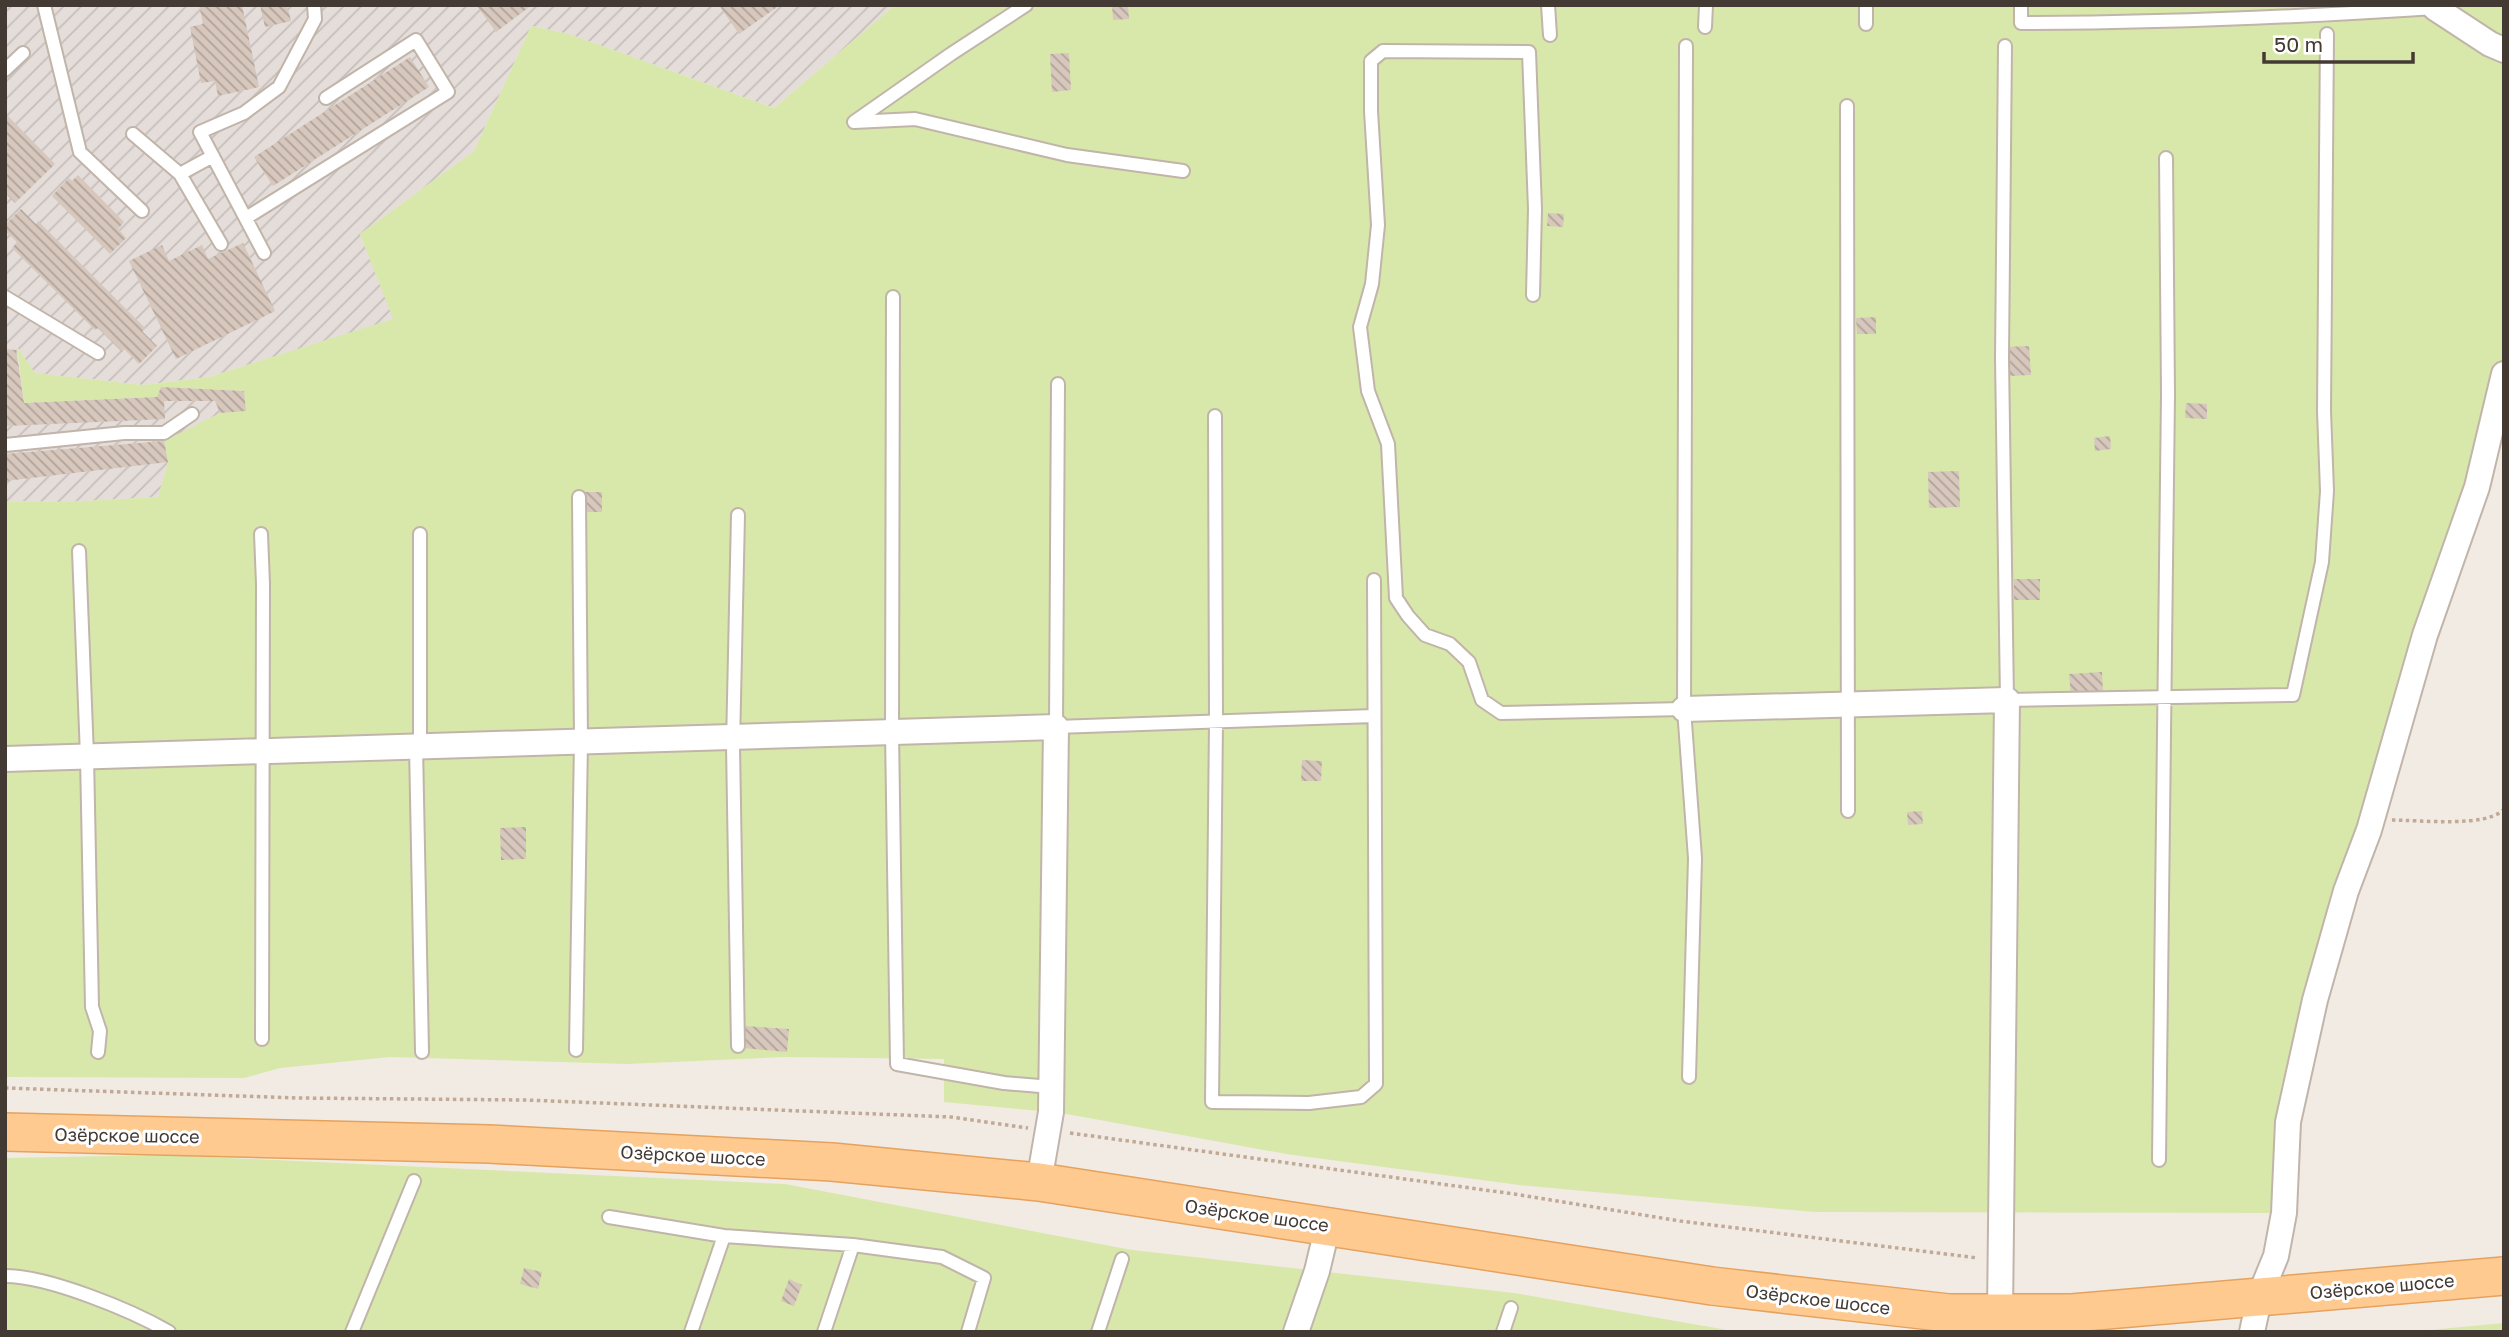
<svg xmlns="http://www.w3.org/2000/svg" width="2509" height="1337" viewBox="0 0 2509 1337" font-family="'Golos Text',sans-serif">
<style>
.industrial{fill:url(#industrial-furrows)}
.green{fill:#d8e8ab}
.building{fill:url(#building-back-hatch)}
.lines{fill:none;stroke-linecap:round;stroke-linejoin:round}
.service-casing{stroke:#c1b4a9;stroke-width:16}
.minor-casing{stroke:#c1b4a9;stroke-width:28}
.primary-casing{stroke:#e5a25f;stroke-width:40}
.path{stroke:#c0a997;stroke-width:3.5;stroke-dasharray:3.5 3.5;stroke-linecap:butt}
.service{stroke:#fff;stroke-width:12}
.minor{stroke:#fff;stroke-width:24}
.primary{stroke:#ffca90;stroke-width:37}
.labels{text-anchor:middle;dominant-baseline:central;stroke-width:6;stroke-linejoin:round;paint-order:stroke}
.street-label{font-size:18px;fill:#443a34;stroke:#fff}
</style>
<defs>
<pattern id="industrial-furrows" width="10" height="10" patternUnits="userSpaceOnUse" patternTransform="scale(1.75)"><rect width="10" height="10" fill="#e4ddd9"/><path d="M-1 1l2-2M0 10L10 0M9 11l2-2" fill="none" stroke="#c5bebb"/></pattern>
<pattern id="building-back-hatch" width="6" height="6" patternUnits="userSpaceOnUse" patternTransform="scale(1.75)"><rect width="6" height="6" fill="#d7c7bc"/><path d="M-1 5l2 2M0 0l6 6M5-1l2 2" fill="none" stroke="#b0a39a"/></pattern>
</defs>
<rect width="100%" height="100%" fill="#f2ebe4"/>
<path class="industrial" d="M5,5H895L774,108L569,34L531,26L474,151L360,234L394,319L209,377L143,385L34,373L17,347L24,403L157,397L161,387L244,391L246,411L168,462L158,497L67,502L5,501Z"/>
<path class="green" d="M895,5H2504V374L2315,1000L2284,1213L1814,1212L1519,1185L1286,1154L1061,1113L944,1102V1059L785,1057L627,1064L390,1057L280,1068L244,1078L5,1077V501L67,502L158,497L168,462L164,441L220,413L246,410L244,391L161,387L157,397L24,403L17,347L35,373L143,385L209,377L393,319L360,234L474,151L531,26L569,34L774,108Z
M167,1155L785,1184L1132,1250L1514,1293L1739,1332H5V1158Z
M2504,1323V1332H2408Z"/>
<path class="building" d="M199,5H242L259,87L218,96L215,81L201,83L190,27L203,24Z
M260,5H287L291,21L265,27Z
M478,5H532L496,32L477,6Z
M719,5H780L739,34Z
M1112,5H1128L1129,19L1113,20Z
M1069,53L1071,90L1052,92L1050,54Z
M410,57L429,87L273,186L254,157Z
M5,113L55,164L15,203L5,193Z
M78,175L124,222L118,229L126,238L110,254L52,196L69,178L72,181Z
M21,209L36,224L38,221L145,328L142,331L157,346L139,364L124,349L122,352L98,328L95,330L12,248L17,242L5,231V225Z
M1548,213L1564,214L1563,227L1547,226Z
M243,243L275,311L176,359L129,261L162,245L169,261L202,245L208,259Z
M1876,317V334H1857L1856,318Z
M2029,346L2031,375L2009,376L2007,347Z
M5,349L16,350L24,403L157,397L161,387L244,391L246,411L220,413L215,401H164L165,419L5,426Z
M2186,403L2207,404V419L2185,418Z
M2110,436L2111,449L2095,451L2094,438Z
M164,441L168,462L5,481V454Z
M1959,471L1960,507L1929,508L1928,472Z
M582,492H602V512H582Z
M2014,579H2040V600H2014Z
M2102,672L2103,693L2071,695L2069,674Z
M1302,760L1322,761L1321,781H1301Z
M1922,811L1923,824L1908,825L1907,812Z
M526,827V859L501,860L500,828Z
M744,1026L789,1029L787,1052L743,1048Z
M524,1268L542,1272L538,1289L520,1284Z
M789,1279L802,1285L794,1306L781,1301Z"/>
<g class="lines">
<defs>
<path id="service" d="M44,5L80,152L142,211
M1026,5L951,54L854,122L915,119L1067,155L1183,171
M1548,5L1550,35
M2021,5V23C2159,23 2298,17 2435,8
M1866,24V5
M1705,27L1706,5
M1686,46L1684,709L1695,858L1689,1077
M2005,46L2002,358L2007,700L2293,695L2322,562L2327,491L2324,411L2327,34
M5,70L23,53
M1847,106L1848,811
M133,134L180,174
M213,156L180,174L221,244
M246,218L448,92L416,40L326,98
M264,253L200,132L244,113L279,87L315,19L314,5
M1533,295L1535,209L1529,52L1383,51L1371,61V111L1378,225L1372,284L1360,327L1368,391L1388,444L1396,598L1408,616L1425,635L1450,644L1469,662L1482,700L1501,713L1684,709
M5,297L98,353
M893,297L892,732L897,1064L1004,1083L1052,1087
M1058,384L1056,727L1374,716
M1215,416L1216,722L1212,1102L1309,1103L1361,1097L1376,1084L1374,580
M5,445L124,433H164L192,414
M738,515L733,745L738,1046
M261,534L263,584L262,1039
M420,534V737L416,746L422,1052
M79,551L87,756L92,1007L100,1031L98,1052
M576,1050L581,741L579,497
M2159,1160L2168,394L2166,158
M609,1217L724,1236L853,1245L942,1257L984,1278L968,1332
M5,1276C48,1276 131,1310 169,1332
M352,1332L414,1181
M691,1332L724,1236
M824,1332L853,1245
M1098,1332L1122,1259
M1503,1332L1511,1308"/>
<path id="minor" d="M2436,5L2435,8L2490,44L2504,50
M1684,709L2007,700L2000,1313
M5,759L1056,727L1051,1112L1039,1182
M1296,1332L1317,1271L1328,1225
M2252,1332L2260,1295L2276,1256L2284,1213L2288,1122L2315,1000L2346,891L2369,830L2425,635L2477,487L2504,374"/>
<path id="primary" d="M5,1132L489,1144L832,1162L1039,1182L1712,1286L1949,1313H2072L2504,1276"/>
</defs>
<use href="#service" class="service-casing"/>
<use href="#minor" class="minor-casing"/>
<use href="#primary" class="primary-casing"/>
<path class="path" d="M2392,820C2418,820 2488,828 2504,809
M5,1088L298,1098L526,1100L951,1117L1028,1128
M1070,1133L1514,1194L1680,1221L1978,1258"/>
<use href="#service" class="service"/>
<use href="#minor" class="minor"/>
<use href="#primary" class="primary"/>
</g>
<g class="labels">
<g class="street-label">
<text transform="translate(127 1135) rotate(1)">Озёрское шоссе</text>
<text transform="translate(693 1155) rotate(3)">Озёрское шоссе</text>
<text transform="translate(1257 1215) rotate(8)">Озёрское шоссе</text>
<text transform="translate(2382 1286) rotate(-5)">Озёрское шоссе</text>
<text transform="translate(1818 1299) rotate(7)">Озёрское шоссе</text>
</g>
</g>
<rect width="2509" height="1337" fill="none" stroke="#443a34" stroke-width="14"/>
<path d="M2264 52v10h149v-10" fill="none" stroke="#443a34" stroke-width="3.5"/>
<text x="2274" y="52" font-size="21" fill="#443a34" stroke="#ffffff" stroke-width="5" paint-order="stroke">50 m</text>
</svg>
